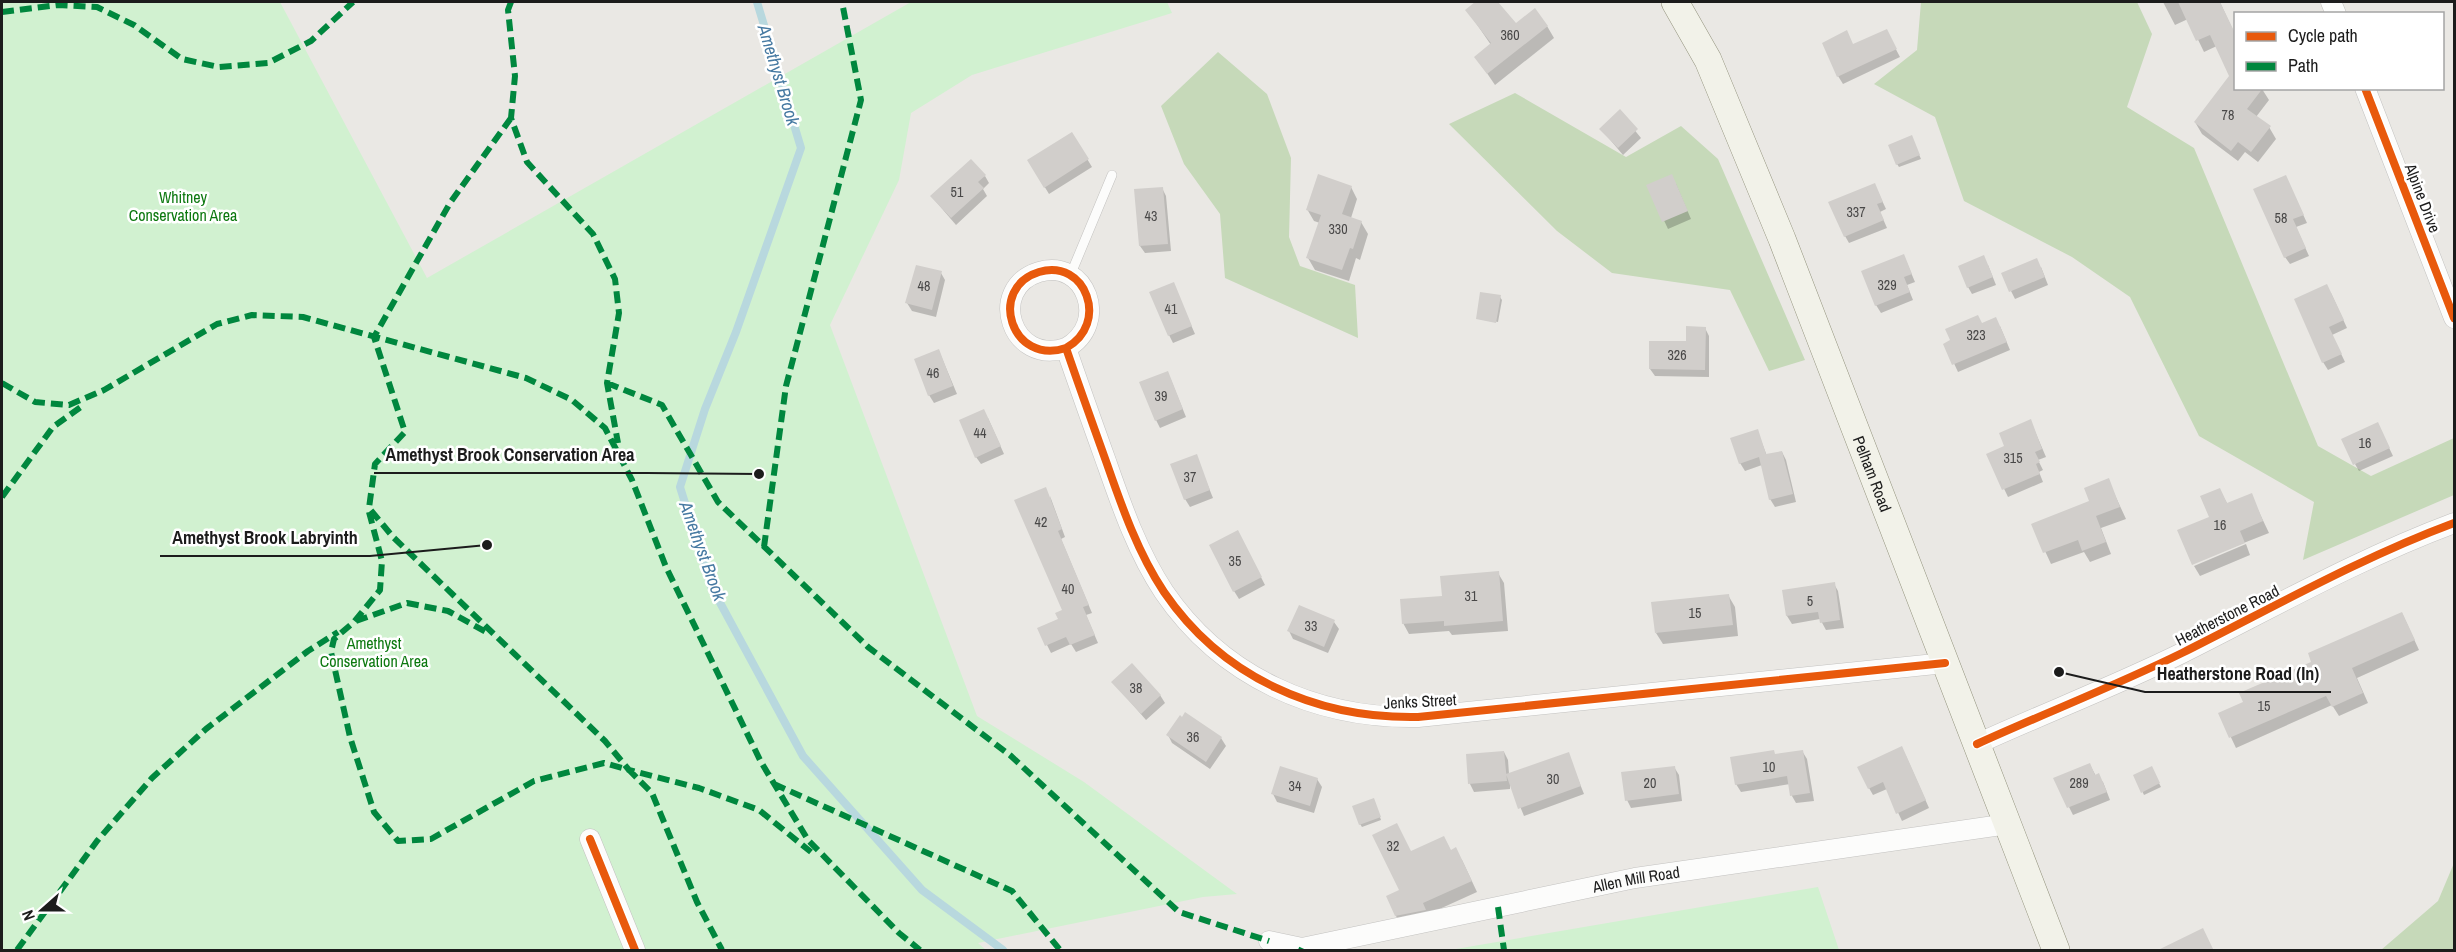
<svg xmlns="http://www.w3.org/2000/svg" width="2456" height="952" viewBox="0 0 2456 952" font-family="'Archivo Narrow',sans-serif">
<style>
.forest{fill:#c6d9b9}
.park{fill:#d1f1d0}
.shadow{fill:#0003}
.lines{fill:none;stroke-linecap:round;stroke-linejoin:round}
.stream{stroke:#b8d8de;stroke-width:8}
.building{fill:#d1cecb}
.service-casing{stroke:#c3c2c0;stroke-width:10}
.minor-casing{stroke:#c3c2c0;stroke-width:21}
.secondary-casing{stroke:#93937d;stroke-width:28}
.service{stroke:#fcfcfb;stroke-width:9}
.minor{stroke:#fcfcfb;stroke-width:20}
.secondary{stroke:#f2f2e9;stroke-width:27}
.quiet{stroke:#00873e;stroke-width:6;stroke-dasharray:12 6;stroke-linecap:butt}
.cycleway-casing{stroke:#fff;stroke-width:11}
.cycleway{stroke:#e8590c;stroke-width:8}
.labels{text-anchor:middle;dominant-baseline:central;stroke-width:5;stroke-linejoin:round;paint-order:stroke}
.number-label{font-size:14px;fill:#494848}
.park-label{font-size:16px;fill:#0c780f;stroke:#fff}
.street-label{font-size:16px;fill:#1c1c1c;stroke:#fff}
.water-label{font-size:18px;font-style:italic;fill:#477aa2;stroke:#fff}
.leader{fill:none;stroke:#1c1c1c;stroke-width:2}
.callout-dot{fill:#1c1c1c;stroke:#fff;stroke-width:2}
.callout-label{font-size:18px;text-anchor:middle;font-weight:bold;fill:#1c1c1c;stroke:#fff;stroke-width:5;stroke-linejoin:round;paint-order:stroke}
</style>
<rect width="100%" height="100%" fill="#eae8e4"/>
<path class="forest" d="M1921,2H2137L2152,34L2127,107L2194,148L2318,446L2371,476L2454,438V495L2303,560L2314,502L2199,436L2130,297L2072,257L1964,201L1935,117L1874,84L1917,50Z
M1218,52L1267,94L1291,158L1289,237L1300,266L1355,285L1358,338L1225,278L1220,214L1184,164L1161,106Z
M1515,93L1626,157L1681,126L1718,159L1805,360L1769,371L1730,290L1612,273L1557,231L1449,124Z
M2454,863V950H2381L2438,901Z"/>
<path class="park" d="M2,2H280L427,278L911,2H1167L1172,13L972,75L911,113L899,180L830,325L977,716L1084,782L1237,894L1203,897L978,943L986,950H2Z
M1818,887L1839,950H1450Z"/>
<path class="shadow" d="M1478,2H1497L1515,25L1547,26L1554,38L1495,85L1476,57L1491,45L1467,10Z
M2163,2H2220L2236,37L2204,52L2188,19L2175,25Z
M1890,38L1900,57L1843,84L1838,76L1853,46Z
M2236,70V88L2262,89L2269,100L2256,117L2269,127L2276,139L2258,162L2245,152L2238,161L2202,134L2195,122Z
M1620,112L1641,138L1623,155L1601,129Z
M1072,134L1092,167L1049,194L1029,161Z
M1913,141L1921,159L1899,167L1897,164Z
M985,176L989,183L983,189L987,196L956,225L932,197Z
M1676,184L1691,219L1668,229L1648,186Z
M2289,184L2307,223L2296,227L2309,256L2290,264L2285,257Z
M1351,187L1357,199L1351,218L1361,222L1368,234L1360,260L1356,258L1349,281L1315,270L1308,258L1320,223L1314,221L1307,209Z
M1162,188L1166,196L1171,251L1145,253L1140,246Z
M1878,192L1886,209L1880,212L1887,228L1849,243L1845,236Z
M1904,256L1915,282L1907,285L1913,300L1881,313L1876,305Z
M1988,265L1996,285L1972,294L1968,287Z
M2041,267L2048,285L2015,299L2011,291Z
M941,273L945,280L936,317L912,311L907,303Z
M1173,284L1195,334L1173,343L1169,335Z
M2331,293L2347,328L2332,335L2345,362L2328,370L2323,362Z
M1500,297L1502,300L1498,322L1478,318Z
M1982,324L2000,326L2010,350L1958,372L1945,344Z
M1705,328L1709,336V377L1655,376L1650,369Z
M939,351L957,394L934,403L929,395Z
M1171,380L1186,417L1160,428L1156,420Z
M988,418L1004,454L981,464L976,457Z
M2034,429L2046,457L2038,460L2043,470L2039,472L2043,482L2008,497L1988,455L2006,447Z
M1757,430L1767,456L1782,452L1786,460L1796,502L1775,507L1770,499L1762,465L1745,471L1740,463Z
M2381,431L2393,456L2359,471L2355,464Z
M1196,456L1213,498L1190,507L1185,499Z
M2108,480L2126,519L2101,528L2111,554L2090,562L2084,552L2051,564L2033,525L2091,502Z
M2219,489L2228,505L2251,495L2269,533L2193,563Z
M1050,496L1065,537L1061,539L1092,613L1086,615L1098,643L1076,652L1071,644L1051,653L1047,645L1064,611Z
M1242,540L1265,585L1239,599L1234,591Z
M2246,544L2250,555L2200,576L2194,566Z
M1498,573L1504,583L1508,631L1452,635L1449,631L1409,634L1403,623L1443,598Z
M1834,584L1838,591L1844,628L1826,630L1820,619L1792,624L1787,616L1784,591Z
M1728,595L1735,607L1738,636L1663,644L1656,633Z
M2402,613L2419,650L2357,678L2368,703L2339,716L2332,705L2236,748L2220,714L2245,703Z
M1334,622L1339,629L1328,653L1293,639L1289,631Z
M1113,682L1160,695L1165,703L1146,720Z
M1186,714L1221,738L1226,746L1210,769L1172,743L1168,735Z
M1802,751L1807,759L1814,801L1796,803L1792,796L1790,784L1741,792L1736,784L1775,756Z
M1504,752L1508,760L1509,774L1568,754L1584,794L1524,816L1510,782V789L1474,792L1470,784L1468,755Z
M1906,756L1929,808L1902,821L1887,789L1873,795L1869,788Z
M2090,765L2096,776L2103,782L2110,800L2073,815L2055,779Z
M1674,767L1679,775L1682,801L1631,808L1627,800Z
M2151,768L2161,787L2144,795L2135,776Z
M1317,779L1322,787L1314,813L1277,802L1273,794Z
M1375,803L1381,820L1362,827L1360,824Z
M1451,851L1462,860L1477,892L1402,926L1396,916L1411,853Z"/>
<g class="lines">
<path class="stream" d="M757,2L801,148L736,332L705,409L680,487L711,586L803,756L922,890L1003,950"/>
</g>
<path class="building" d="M1475,2H1498L1516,23L1535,8L1548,26L1487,74L1474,57L1491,43L1465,10Z
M2178,2H2220L2235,33V88H2263L2247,109L2271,126L2251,152L2238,142L2231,151L2194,122L2229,76L2210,35L2196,41Z
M1887,29L1897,49L1837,77L1822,43L1847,30L1853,44Z
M1620,109L1638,129L1618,148L1599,129Z
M1072,132L1089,159L1044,188L1027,160Z
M1912,135L1920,155L1896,165L1888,145Z
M971,159L986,175L978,182L984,188L951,218L930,196Z
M1318,174L1352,186L1342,214L1362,221L1353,249L1350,248L1342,270L1306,258L1321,215L1306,210Z
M1672,174L1688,211L1662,222L1646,185Z
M2286,175L2304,215L2293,219L2306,248L2284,258L2253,189Z
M1875,183L1883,202L1877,204L1884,220L1844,237L1828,202Z
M1163,187L1168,244L1139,246L1134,189Z
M1904,254L1912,274L1904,277L1910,292L1875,306L1861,271Z
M1984,255L1993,277L1967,288L1958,266Z
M2037,258L2045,277L2009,292L2001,273Z
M916,265L942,271L932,310L905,303Z
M1174,282L1192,326L1168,336L1149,292Z
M2327,284L2344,320L2329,327L2342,354L2322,363L2294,299Z
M1480,292L1501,295L1496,323L1476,319Z
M1978,315L1982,323L1996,317L2007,342L1952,365L1943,344L1950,340L1945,329Z
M1686,326L1706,327L1705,370L1649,369V341H1686Z
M939,349L953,386L928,396L914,359Z
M1168,371L1183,409L1155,421L1139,382Z
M984,409L1001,446L975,458L959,420Z
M2031,419L2042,449L2035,452L2040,462L2036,464L2040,474L2002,490L1986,454L2004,446L1999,433Z
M2378,422L2390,448L2353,465L2341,439Z
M1758,429L1766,454L1782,451L1793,494L1769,500L1759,457L1739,464L1730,438Z
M1197,454L1210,490L1184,500L1170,464Z
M2109,478L2120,507L2096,516L2106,542L2082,551L2078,540L2043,553L2031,524L2089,501L2084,488Z
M1046,487L1062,529L1058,531L1089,605L1083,607L1095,635L1070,645L1066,637L1045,646L1037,628L1058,619L1055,613L1062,610L1014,500Z
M2220,488L2227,503L2252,493L2263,521L2240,531L2245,543L2192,565L2177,530L2209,517L2200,496Z
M1238,530L1262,577L1233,592L1209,545Z
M1499,571L1503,621L1444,626V621L1402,624L1400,599L1442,596L1440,576Z
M1835,582L1840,620L1820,623L1818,612L1786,616L1782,590Z
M1729,594L1733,625L1655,633L1651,602Z
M1299,605L1335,620L1324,647L1287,631Z
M2402,612L2415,640L2352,668L2363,693L2332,707L2326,696L2229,738L2218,713L2243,702L2239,693L2311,662L2308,653Z
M1132,663L1161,695L1141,714L1111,682Z
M1185,712L1222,737L1206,762L1166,735L1180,715L1182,717Z
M1902,746L1926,800L1896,814L1883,782L1868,789L1857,767Z
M1774,750L1775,754L1803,750L1810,793L1790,796L1787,776L1735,785L1730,757Z
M1504,751L1507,781L1468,784L1466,754Z
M1569,752L1581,786L1518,809L1506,774Z
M2090,763L2095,775L2099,773L2107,792L2067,808L2053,778Z
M1280,766L1318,778L1310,806L1271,794Z
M1675,766L1679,794L1625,801L1621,772Z
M2152,766L2160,783L2141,793L2133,775Z
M1374,798L1381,817L1359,825L1352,806Z
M1397,823L1411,851L1444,836L1451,850L1456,847L1472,881L1423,903L1426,910L1395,916L1386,896L1399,890L1372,835Z
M2203,928L2214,951H2156Z"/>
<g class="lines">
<defs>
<path id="service" d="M1070,276L1112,175"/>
<g id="minor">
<path d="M2331,2L2336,14"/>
<path d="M2365,88L2454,318"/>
<path d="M1066,348C1011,366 987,288 1039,272C1086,258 1110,324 1066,348C1079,386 1093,425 1107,464C1122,507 1138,553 1164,592C1222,677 1316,719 1418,717L1945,663"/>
<path d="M1977,744C2045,713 2115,686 2182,653C2272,608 2360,558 2454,523"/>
<path d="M590,839L635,950"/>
<path id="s1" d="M1269,941L1302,948L1635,878L2008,824"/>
</g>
<g id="secondary">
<path id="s2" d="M1675,2L1708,60L1782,239L2056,950"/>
</g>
</defs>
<use href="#service" class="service-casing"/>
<use href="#minor" class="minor-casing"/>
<use href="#secondary" class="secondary-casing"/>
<use href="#service" class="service"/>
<use href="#minor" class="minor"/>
<use href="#secondary" class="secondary"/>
<path class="quiet" d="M511,2L508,10L515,76L511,118L527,162L593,234L615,279L619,313L607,383L618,443
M2,12L58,5L97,7L134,25L182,59L219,67L268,63L311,41L353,2
M511,118L450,203L374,337L405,432L375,464L369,508L393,537L605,741L629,770L699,788L759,810L811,852
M2,383L35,402L69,405L104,390L217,324L252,315L303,317L526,378L572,400L605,428L632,480L666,567L761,762L808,840L899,933L920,950
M607,383L662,405L718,502L868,647L1011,756L1179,912L1269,941
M2,497L53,427L85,404
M369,512L382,561L380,590L354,622L334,639L331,652L350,737L374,812L398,841L431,839L534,781L604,763L629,770L652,793L697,902L722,950
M764,547L786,386L861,100L842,2
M356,621L407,603L448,611L488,633
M774,784L1012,891L1060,950
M1498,907L1504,950
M17,950L97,841L152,778L206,729L308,651L338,632
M1301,950L1302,948"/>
<defs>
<path id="cycleway" d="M2365,88L2454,318
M1066,348C1011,366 987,288 1039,272C1086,258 1110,324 1066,348C1079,386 1093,425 1107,464C1122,507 1138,553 1164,592C1222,677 1316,719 1418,717L1945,663
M1977,744C2045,713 2115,686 2182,653C2272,608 2360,558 2454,523
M590,839L635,950"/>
</defs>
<use href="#cycleway" class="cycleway-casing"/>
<use href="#cycleway" class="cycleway"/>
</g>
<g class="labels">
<g class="number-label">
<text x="1510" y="35">360</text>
<text x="2228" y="115">78</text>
<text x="957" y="192">51</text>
<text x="1856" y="212">337</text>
<text x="1151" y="216">43</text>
<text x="2281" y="218">58</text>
<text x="1338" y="229">330</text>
<text x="1887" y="285">329</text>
<text x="924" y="286">48</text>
<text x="1171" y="309">41</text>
<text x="1976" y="335">323</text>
<text x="1677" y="355">326</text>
<text x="933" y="373">46</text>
<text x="1161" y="396">39</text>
<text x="980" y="433">44</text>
<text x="2365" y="443">16</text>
<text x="2013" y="458">315</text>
<text x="1190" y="477">37</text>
<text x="1041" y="522">42</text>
<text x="2220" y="525">16</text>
<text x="1235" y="561">35</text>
<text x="1068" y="589">40</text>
<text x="1471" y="596">31</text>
<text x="1810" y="601">5</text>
<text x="1695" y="613">15</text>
<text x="1311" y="626">33</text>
<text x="1136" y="688">38</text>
<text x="2264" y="706">15</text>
<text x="1193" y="737">36</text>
<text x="1769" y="767">10</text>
<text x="1553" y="779">30</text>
<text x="1650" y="783">20</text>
<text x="2079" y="783">289</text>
<text x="1295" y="786">34</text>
<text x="1393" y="846">32</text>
</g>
<g class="park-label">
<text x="183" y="197">Whitney<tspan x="183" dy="18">Conservation Area</tspan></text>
<text x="374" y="643">Amethyst<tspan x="374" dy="18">Conservation Area</tspan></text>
</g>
<g class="street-label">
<text transform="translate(2423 198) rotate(69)">Alpine Drive</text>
<text stroke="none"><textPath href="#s2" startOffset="512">Pelham Road</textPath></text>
<text transform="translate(2227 615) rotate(-27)">Heatherstone Road</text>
<text transform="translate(1420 701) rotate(-3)">Jenks Street</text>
<text stroke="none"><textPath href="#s1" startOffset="375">Allen Mill Road</textPath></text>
</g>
<g class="water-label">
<text transform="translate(779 75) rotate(73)">Amethyst Brook</text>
<text transform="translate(703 551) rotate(70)">Amethyst Brook</text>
</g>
</g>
<path class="leader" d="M759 474L647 473H374M487 545L370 556H160M2059 672L2145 692H2331"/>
<g class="callout-dot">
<circle cx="759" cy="474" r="6"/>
<circle cx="487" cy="545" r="6"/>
<circle cx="2059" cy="672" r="6"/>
</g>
<g class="callout-label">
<text x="510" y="461">Amethyst Brook Conservation Area</text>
<text x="265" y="544">Amethyst Brook Labryinth</text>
<text x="2238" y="680">Heatherstone Road (In)</text>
</g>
<rect width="2456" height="952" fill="none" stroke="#1c1c1c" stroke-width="6"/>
<rect x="2234" y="12" width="210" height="78" fill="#ffffff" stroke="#a4a4a4" stroke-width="1.5"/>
<rect x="2246" y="32" width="30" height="9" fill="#e8590c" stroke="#a4a4a4" stroke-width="1.5"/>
<text x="2288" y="42" font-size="18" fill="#1c1c1c">Cycle path</text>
<rect x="2246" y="62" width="30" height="9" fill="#00873e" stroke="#a4a4a4" stroke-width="1.5"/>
<text x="2288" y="72" font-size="18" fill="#1c1c1c">Path</text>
<g transform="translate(42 910) rotate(249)" stroke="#ffffff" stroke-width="4.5" paint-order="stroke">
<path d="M0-4.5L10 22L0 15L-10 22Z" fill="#1c1c1c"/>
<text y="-9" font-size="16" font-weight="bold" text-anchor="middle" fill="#1c1c1c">N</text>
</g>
</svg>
